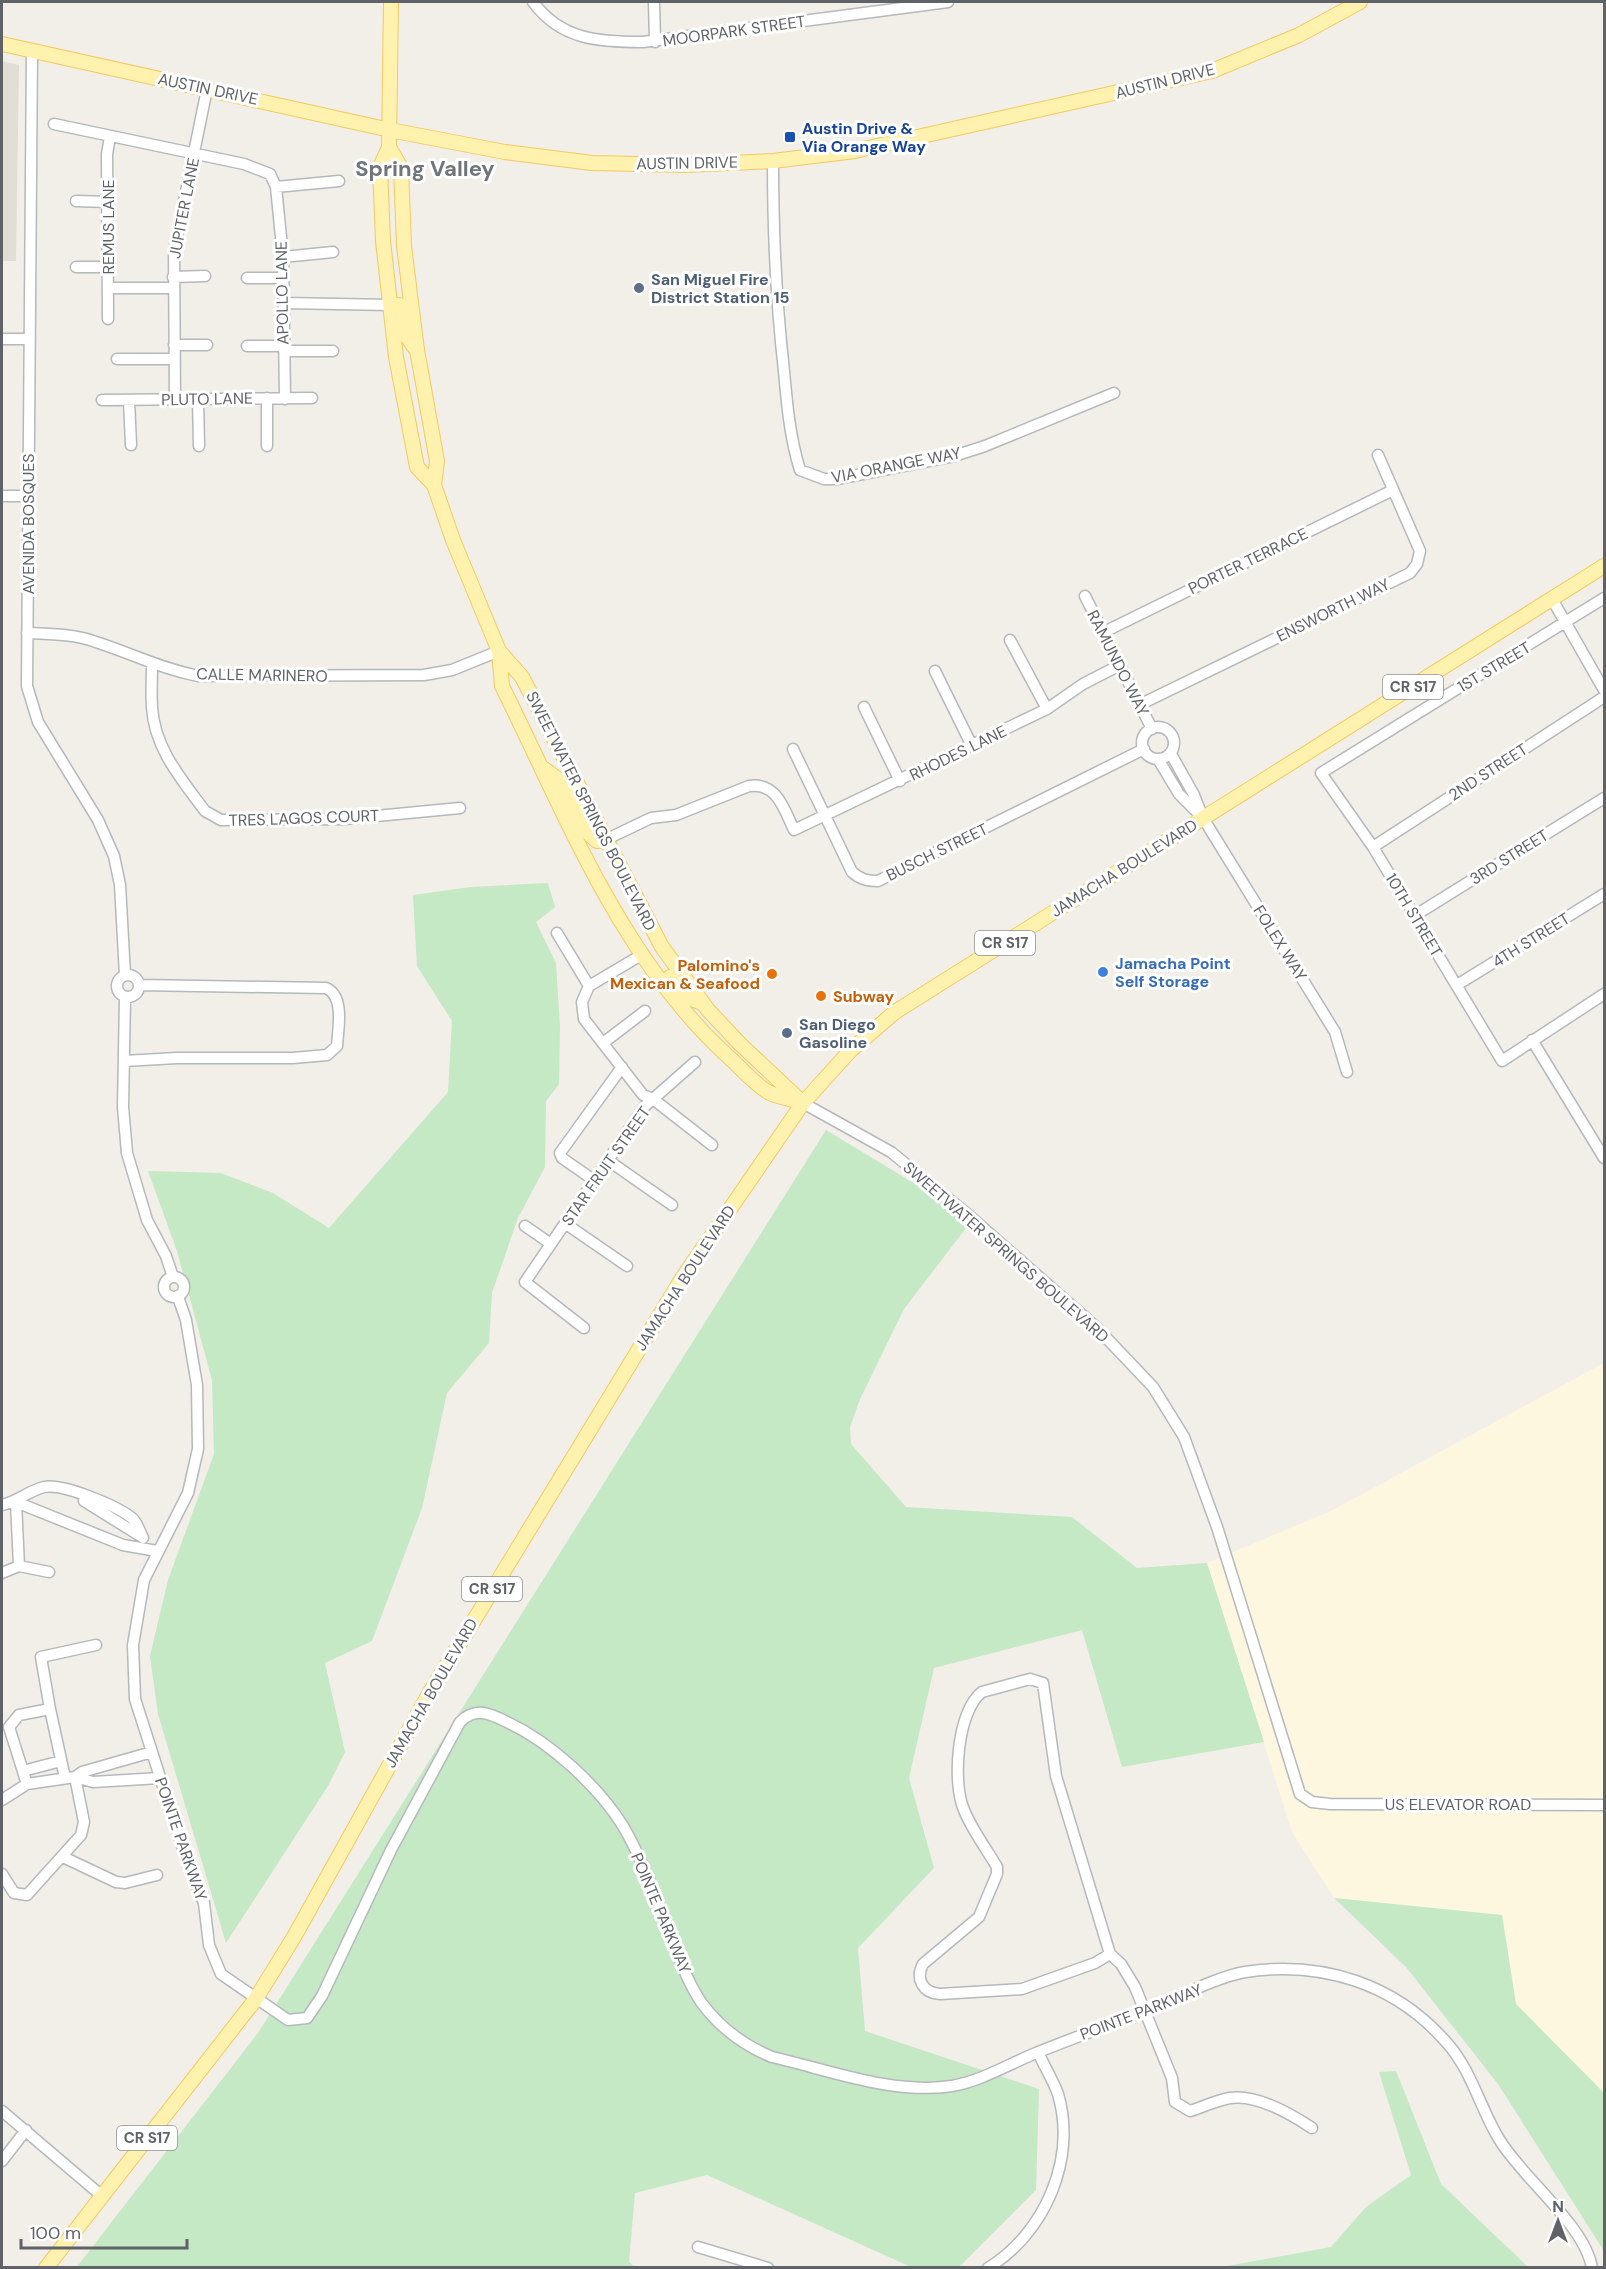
<svg xmlns="http://www.w3.org/2000/svg" width="1606" height="2269" viewBox="0 0 1606 2269" font-family="'DM Sans',sans-serif">
<style>
.commercial{fill:#fef7e0}
.education{fill:#e1ded6}
.green{fill:#c5e8c5}
.lines{fill:none;stroke-linecap:round;stroke-linejoin:round}
.minor-casing{stroke:#b5b8bc;stroke-width:13}
.major-casing{stroke:#f2c960;stroke-width:16}
.minor{stroke:#fff;stroke-width:10}
.major{stroke:#fff2af;stroke-width:14}
.transit-dot{fill:#1a4fb4;stroke:#fff;stroke-width:2}
.service-dot{fill:#5c6f8a;stroke:#fff;stroke-width:2}
.shop-dot{fill:#3f7fe0;stroke:#fff;stroke-width:2}
.food-dot{fill:#e8710a;stroke:#fff;stroke-width:2}
.labels{text-anchor:middle;dominant-baseline:central;stroke-width:6;stroke-linejoin:round;paint-order:stroke}
.shield{fill:#fff;stroke:#8f9295;stroke-width:1.5}
.shield-label{font-size:15px;font-weight:bold;fill:#5f6368}
.street-label{font-size:16px;fill:#5f6368;stroke:#fff}
.transit-label{font-size:16px;font-weight:bold;fill:#164399;stroke:#fff;text-anchor:start}
.service-label{font-size:16px;font-weight:bold;fill:#4e5e75;stroke:#fff;text-anchor:start}
.shop-label{font-size:16px;font-weight:bold;fill:#366cbe;stroke:#fff;text-anchor:start}
.food-label{font-size:16px;font-weight:bold;fill:#c56008;stroke:#fff;text-anchor:end}
.district-label{font-size:22px;font-weight:bold;fill:#70757a;stroke:#fff}
</style>
<rect width="100%" height="100%" fill="#f1efe8"/>
<path class="commercial" d="M1604,1363V2093L1516,2004L1502,1915L1334,1898L1292,1832L1207,1563L1331,1511Z"/>
<path class="education" d="M2,61L19,65L16,261H2Z"/>
<path class="green" d="M548,883L555,907L536,922L556,963L560,1026L559,1084L546,1101L545,1167L518,1218L492,1293L489,1343L447,1393L422,1508L372,1641L325,1663L345,1752L328,1786L226,1943L158,1714L150,1656L168,1580L214,1454L212,1380L177,1251L148,1171L221,1173L273,1193L329,1228L448,1092L452,1021L417,966L413,895L471,887Z
M826,1130L973,1219L904,1309L860,1399L850,1427L851,1444L906,1507L1072,1517L1137,1568L1207,1563L1264,1742L1122,1767L1082,1630L934,1668L909,1778L934,1868L858,1948L865,2031L1039,2089L1036,2190L959,2267H911L707,2175L635,2193L629,2262L635,2267L76,2268L258,2033Z
M1334,1898L1502,1915L1516,2004L1604,2093V2251L1498,2084L1406,1967Z
M1396,2071L1441,2184L1528,2267H1222L1331,2247L1366,2207L1411,2175L1379,2072Z"/>
<g class="lines">
<defs>
<path id="minor" d="M533,2C561,40 599,42 643,42L948,2
M654,2L655,42
M32,50L27,686L38,722L98,820L114,856L120,885L125,975
M54,124L244,164L270,174L276,187L283,257L285,399
M773,161C773,231 776,301 784,371C787,405 790,438 800,470L824,479H837L954,456L985,446L1114,393
M276,187L339,181
M76,201L109,202
M283,257L333,252
M76,267H108
M173,277L205,276
M247,278H283
M108,288H173
M284,303L390,305
M108,319L107,154L110,137
M2,339H29
M174,345H207
M247,346H284
M284,351H333
M117,359H174
M267,398V446
M175,399L174,250L207,89
M198,399L199,446
M102,400L312,398
M129,400L131,445
M2,496H28
M1085,596L1152,729
M1604,598L1321,773L1373,847L1502,1061L1604,994
M1552,599L1604,690
M27,633C50,634 74,634 96,642C133,654 159,668 198,676L424,675L452,670L499,651
M1102,633L1393,490
M1010,640L1047,709
M152,664C152,678 151,693 152,707C154,748 182,780 205,811L221,820L345,819L460,808
M935,671L972,746
M1139,705L1410,573L1417,564L1420,551L1378,455
M864,707L900,781
M1142 743a16 16 0 1 1 32 0a16 16 0 1 1-32 0Z
M793,749L852,872C860,879 867,881 878,881L1144,749
M1171,754L1194,795L1203,818L1335,1032L1347,1072
M1158,759L1179,794L1199,814
M605,840L651,818L676,815L749,786C777,782 784,809 794,830L1047,709L1083,684L1118,666
M1373,847L1604,697
M1414,916L1604,798
M557,933L589,986
M117 986a11 11 0 1 1 22 0a11 11 0 1 1-22 0Z
M1457,985L1604,894
M125,997L123,1107L127,1153L147,1220L166,1256L173,1277
M1532,1040L1604,1158
M603,1043L645,1011
M124,1061L177,1058H293L327,1055L337,1046C338,1029 345,996 326,988L139,985
M695,1062L653,1099L712,1145
M803,1103L891,1152L965,1212L1096,1327L1153,1387L1184,1437L1217,1527L1300,1794L1312,1802L1330,1804L1604,1805
M609,1161L672,1205
M595,1181L562,1158L560,1153L622,1067
M566,1224L627,1266
M525,1226L551,1244
M164 1287a10 10 0 1 1 20 0a10 10 0 1 1-20 0Z
M178,1297L186,1320L197,1385L198,1449L188,1493L144,1580L133,1645L135,1699L186,1858L204,1903L209,1945L221,1974L288,2020L307,2018L322,1996L391,1850L460,1722C476,1706 491,1714 509,1723C551,1743 598,1786 623,1826C640,1855 652,1887 664,1918C675,1945 684,1977 701,2002C719,2027 743,2045 772,2057C829,2070 893,2095 952,2086C981,2081 1009,2064 1036,2053C1073,2038 1110,2025 1147,2010C1175,1999 1216,1977 1245,1972C1322,1960 1396,1984 1447,2043C1472,2071 1480,2108 1499,2139C1522,2178 1585,2225 1592,2268
M584,1328L525,1282L645,1106L653,1099L643,1095L584,1019L582,1002L589,986L643,954
M84,1501L142,1537
M16,1502L123,1545L157,1551
M16,1502L19,1566
M2,1505C17,1502 30,1490 44,1487C63,1483 117,1506 132,1518C137,1522 140,1532 143,1538
M2,1573L19,1566L49,1572
M50,1709L65,1778
M152,1752L82,1772L75,1777L93,1782L160,1778
M23,1771L61,1761
M27,1784L9,1727L19,1715L50,1709L41,1657L96,1645
M2,1800L27,1784L75,1777L84,1822L81,1835L27,1895L14,1893L2,1874
M63,1857L116,1882L125,1883L157,1875
M1110,1954L1095,1963L1022,1989L940,1994C923,1993 915,1979 923,1964L979,1917L997,1874V1867C986,1848 972,1830 964,1810C952,1783 957,1711 982,1692L1030,1679L1043,1683L1056,1776L1110,1954L1121,1964L1135,1987L1172,2078L1175,2102L1190,2111C1203,2107 1217,2100 1230,2098C1257,2094 1291,2114 1312,2128
M2,2111L102,2196
M2,2161L26,2130
M698,2247L768,2268
M988,2268C1045,2233 1077,2159 1058,2094C1053,2080 1044,2066 1038,2052"/>
<path id="major" d="M391,2L389,147L380,167L383,241L396,357L417,467L434,485L453,540L499,651L522,677L662,947L708,1010L740,1044L803,1103
M2,44L390,130L505,152L592,163L685,165L773,161L855,151L1212,71L1299,35L1360,2
M389,147L401,168L404,246L417,350L437,461L434,485
M390,305H399L405,334L415,348
M499,651L502,686C566,815 622,962 732,1060C743,1070 756,1086 770,1093C779,1097 791,1099 800,1102
M544,769L563,783L587,832L597,841L605,840
M670,977L685,997L702,1003
M46,2268L255,2000L294,1937L429,1694L683,1277L803,1103L850,1051L895,1012L1604,566"/>
</defs>
<use href="#minor" class="minor-casing"/>
<use href="#major" class="major-casing"/>
<use href="#minor" class="minor"/>
<use href="#major" class="major"/>
</g>
<rect class="transit-dot" x="784" y="131" width="12" height="12" rx="3"/>
<g class="service-dot">
<circle cx="639" cy="288" r="6"/>
<circle cx="787" cy="1033" r="6"/>
</g>
<circle class="shop-dot" cx="1103" cy="972" r="6"/>
<g class="food-dot">
<circle cx="772" cy="974" r="6"/>
<circle cx="821" cy="996" r="6"/>
</g>
<g class="labels">
<g class="shield">
<rect x="1383" y="675" width="60" height="24" rx="4.5"/>
<rect x="975" y="931" width="60" height="24" rx="4.5"/>
<rect x="462" y="1577" width="60" height="24" rx="4.5"/>
<rect x="117" y="2126" width="60" height="24" rx="4.5"/>
</g>
<g class="shield-label">
<text x="1413" y="687">CR S17</text>
<text x="1005" y="943">CR S17</text>
<text x="492" y="1589">CR S17</text>
<text x="147" y="2138">CR S17</text>
</g>
<g class="street-label">
<text transform="translate(734 31) rotate(-8)">MOORPARK STREET</text>
<text transform="translate(1165 81) rotate(-14)">AUSTIN DRIVE</text>
<text transform="translate(208 89) rotate(12)">AUSTIN DRIVE</text>
<text transform="translate(687 163) rotate(-1)">AUSTIN DRIVE</text>
<text transform="translate(184 208) rotate(-79)">JUPITER LANE</text>
<text transform="translate(108 227) rotate(-90)">REMUS LANE</text>
<text transform="translate(282 293) rotate(-91)">APOLLO LANE</text>
<text transform="translate(207 399) rotate(-1)">PLUTO LANE</text>
<text transform="translate(896 465) rotate(-11)">VIA ORANGE WAY</text>
<text transform="translate(28 524) rotate(-90)">AVENIDA BOSQUES</text>
<text transform="translate(1248 561) rotate(-26)">PORTER TERRACE</text>
<text transform="translate(1333 610) rotate(-26)">ENSWORTH WAY</text>
<text transform="translate(1118 663) rotate(63)">RAMUNDO WAY</text>
<text transform="translate(1494 667) rotate(-31)">1ST STREET</text>
<text transform="translate(262 675) rotate(1)">CALLE MARINERO</text>
<text transform="translate(958 753) rotate(-26)">RHODES LANE</text>
<text transform="translate(1488 772) rotate(-33)">2ND STREET</text>
<text transform="translate(591 811) rotate(63)">SWEETWATER SPRINGS BOULEVARD</text>
<text transform="translate(304 818) rotate(-2)">TRES LAGOS COURT</text>
<text transform="translate(937 852) rotate(-26)">BUSCH STREET</text>
<text transform="translate(1509 857) rotate(-32)">3RD STREET</text>
<text transform="translate(1124 868) rotate(-32)">JAMACHA BOULEVARD</text>
<text transform="translate(1414 915) rotate(59)">10TH STREET</text>
<text transform="translate(1531 940) rotate(-32)">4TH STREET</text>
<text transform="translate(1280 943) rotate(58)">FOLEX WAY</text>
<text transform="translate(606 1166) rotate(-55)">STAR FRUIT STREET</text>
<text transform="translate(1006 1252) rotate(41)">SWEETWATER SPRINGS BOULEVARD</text>
<text transform="translate(685 1278) rotate(-57)">JAMACHA BOULEVARD</text>
<text transform="translate(431 1693) rotate(-60)">JAMACHA BOULEVARD</text>
<text x="1458" y="1804">US ELEVATOR ROAD</text>
<text transform="translate(181 1839) rotate(71)">POINTE PARKWAY</text>
<text transform="translate(661 1913) rotate(67)">POINTE PARKWAY</text>
<text transform="translate(1141 2012) rotate(-21)">POINTE PARKWAY</text>
</g>
<g class="transit-label">
<text x="802" y="128">Austin Drive &amp;<tspan x="802" dy="18">Via Orange Way</tspan></text>
</g>
<g class="service-label">
<text x="651" y="279">San Miguel Fire<tspan x="651" dy="18">District Station 15</tspan></text>
<text x="799" y="1024">San Diego<tspan x="799" dy="18">Gasoline</tspan></text>
</g>
<g class="shop-label">
<text x="1115" y="963">Jamacha Point<tspan x="1115" dy="18">Self Storage</tspan></text>
</g>
<g class="food-label">
<text x="760" y="965">Palomino's<tspan x="760" dy="18">Mexican &amp; Seafood</tspan></text>
<text x="833" y="996" text-anchor="start">Subway</text>
</g>
<g class="district-label">
<text x="425" y="168">Spring Valley</text>
</g>
</g>
<rect width="1606" height="2269" fill="none" stroke="#5f6368" stroke-width="6"/>
<g transform="translate(1558 2221)" stroke="#ffffff" stroke-width="4.5" paint-order="stroke">
<path d="M0-4.5L10 22L0 15L-10 22Z" fill="#5f6368"/>
<text y="-9" font-size="16" font-weight="bold" text-anchor="middle" fill="#5f6368">N</text>
</g>
<path d="M21 2239v9h166v-9" fill="none" stroke="#5f6368" stroke-width="3"/>
<text x="30" y="2239" font-size="18" fill="#5f6368" stroke="#ffffff" stroke-width="4.5" paint-order="stroke">100 m</text>
</svg>
